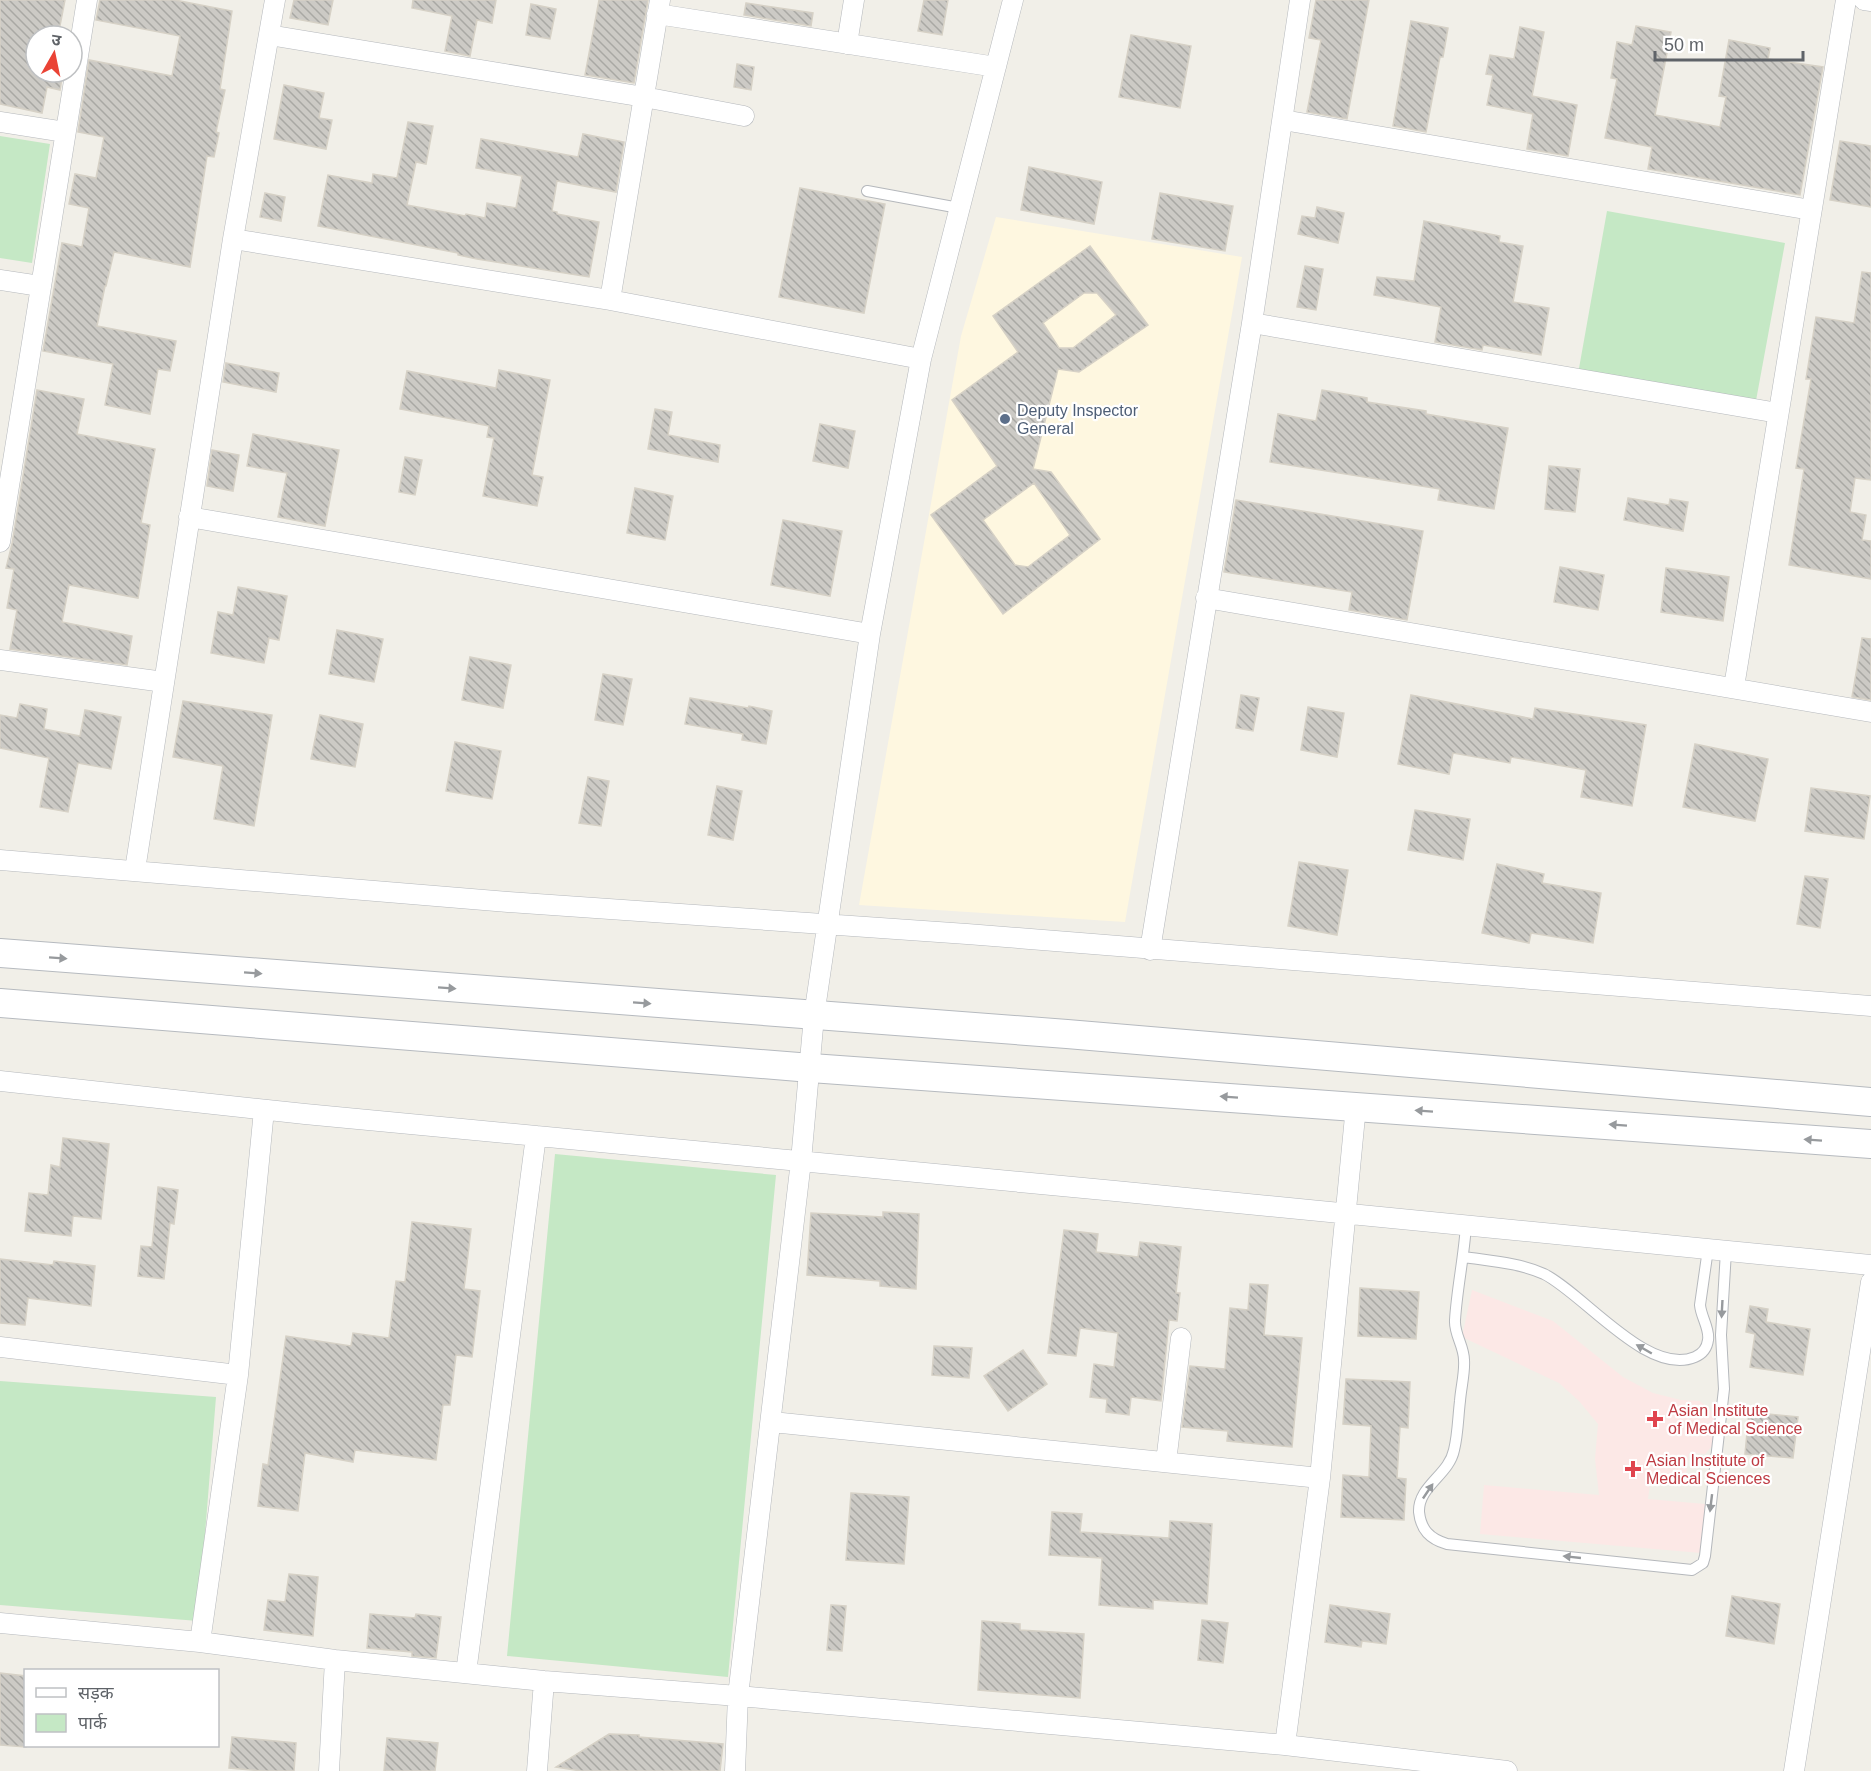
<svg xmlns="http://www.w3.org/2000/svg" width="1871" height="1771" viewBox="0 0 1871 1771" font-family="Helvetica,'Noto Sans Devanagari',sans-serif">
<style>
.commercial{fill:#fef7e0}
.medical{fill:#fce8e6}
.green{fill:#c5e8c5}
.building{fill:url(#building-back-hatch);stroke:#d6d1c6;stroke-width:1.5;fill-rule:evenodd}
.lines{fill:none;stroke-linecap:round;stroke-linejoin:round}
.service-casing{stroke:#b5b8bc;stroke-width:12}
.minor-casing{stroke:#b5b8bc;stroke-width:21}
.secondary-casing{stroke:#b6babf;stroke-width:30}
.service{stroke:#fff;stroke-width:10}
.minor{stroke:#fff;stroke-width:20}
.secondary{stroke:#fff;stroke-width:28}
.oneway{fill:#979a9d}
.service-dot{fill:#5c6f8a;stroke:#fff;stroke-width:2}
.health-dot{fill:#e0444e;stroke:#fff;stroke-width:2}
.labels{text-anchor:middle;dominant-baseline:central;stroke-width:4.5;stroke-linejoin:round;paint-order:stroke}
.service-label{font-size:16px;fill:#4e5e75;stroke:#fff;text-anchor:start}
.health-label{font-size:16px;fill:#be3a42;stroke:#fff;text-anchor:start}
</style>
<defs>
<pattern id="building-back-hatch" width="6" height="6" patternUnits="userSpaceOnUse" patternTransform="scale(1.5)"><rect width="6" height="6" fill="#cccac5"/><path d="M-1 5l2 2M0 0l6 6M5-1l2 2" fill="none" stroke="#a9a8a4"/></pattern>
</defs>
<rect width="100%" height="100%" fill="#f1efe8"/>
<path class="commercial" d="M996,217L1242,257L1125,922L859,905L961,336Z"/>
<path class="medical" d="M1472,1290L1553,1321L1623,1377L1653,1393L1681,1400L1700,1401L1714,1414L1719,1428L1714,1444L1705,1454L1689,1453L1685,1482L1651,1478L1648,1499L1705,1504L1701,1553L1480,1534L1484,1485L1599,1495L1595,1459L1598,1424L1579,1401L1559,1383L1462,1337Z"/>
<path class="green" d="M0,136L50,144L32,263L0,258Z
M1607,211L1785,243L1755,406L1578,374Z
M555,1154L776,1175L728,1677L507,1656Z
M0,1381L216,1397L198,1621L0,1605Z"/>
<path class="building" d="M0,0H65L58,36H36V72H63L60,90L47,87L42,113L0,104Z
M100,0H175L232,11L220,89L225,90L216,132L219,133L214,157L207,156L190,267L114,252L106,286H105L97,326L176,341L170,371L158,369L150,414L105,405L113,364L43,351L62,243L82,247L89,208L69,204L75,174L96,178L104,137L78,132L89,60L172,76L180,36L96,20Z
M294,0H333L328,25L290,18Z
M413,0H496L492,23L477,20L470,56L445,51L452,16L412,8Z
M599,0H648L634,83L585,75Z
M924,0H948L942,35L918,31Z
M1316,0H1369L1347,119L1307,112L1321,40L1309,38Z
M746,3L813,13L811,26L744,15Z
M531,4L556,9L550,39L526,35Z
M1411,21L1448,28L1443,57H1440L1426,132L1393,126Z
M1636,26L1671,32L1655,115L1720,127L1726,97L1719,96L1729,40L1770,48L1768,59L1823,67L1800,195L1648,169L1652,147L1605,138L1617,79L1611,78L1617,42L1632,45Z
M1520,27L1544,32L1532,96L1577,105L1568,156L1527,149L1533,114L1487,105L1493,75L1486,74L1490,55L1514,59Z
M1131,35L1191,46L1180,108L1119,97Z
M737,64L754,67L751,90L734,87Z
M284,85L324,93L319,118L332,120L326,149L274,139Z
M408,122L433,126L426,164L416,162L407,205L465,216L466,214L485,218L487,203L516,208L522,176L476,168L481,139L578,157L583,134L624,142L616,192L557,181L552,211L557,212V214L599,222L589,277L477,259L458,255V253L318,226L328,175L372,183L373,174L397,178Z
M1840,141L1871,146V207L1830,200Z
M1029,167L1102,182L1094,224L1021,210Z
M800,188L885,204L864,313L779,297Z
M265,193L285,197L281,221L260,217Z
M1160,193L1233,206L1225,251L1152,239Z
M1317,207L1344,213L1338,243L1298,234L1302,216L1315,218Z
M1424,221L1500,236L1499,242L1523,246L1513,302L1549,308L1541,355L1483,345L1482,350L1435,342L1441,307L1374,295L1377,277L1414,281Z
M1090,246L1148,325L1079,372L1058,369L1033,469L1051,472L1100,539L1003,614L931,515L997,466L952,400L1018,352L993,316ZM1084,293H1097L1116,315L1073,348H1059L1043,323ZM1034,483L1070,535L1028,567L1015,565L983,520Z
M1305,266L1323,269L1316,310L1297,307Z
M1862,272L1871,273V480L1855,478L1850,512L1866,515L1862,540L1871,541V579L1789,565L1804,469L1796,468L1811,379H1806L1816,317L1854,323Z
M226,363L279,373L276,392L223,382Z
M499,370L550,380L532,475L543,477L537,506L483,496L494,438L487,437L489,426L400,409L407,371L496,388Z
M37,390L84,399L77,434L155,449L141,523L150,525L138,598L69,585L62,622L132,636L127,665L10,649L17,610L7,608L14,569L6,568L12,544Z
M1322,390L1367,398V402L1426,411V414L1508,428L1494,509L1438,500L1440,489L1270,462L1278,414L1316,421Z
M655,409L672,412L668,435L720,445L718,462L648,449Z
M820,424L855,431L848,468L813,461Z
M253,434L339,450L325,526L278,517L287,473L247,466Z
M212,450L239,455L233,491L207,486Z
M405,457L422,460L415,495L399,492Z
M1549,466L1580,469L1575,512L1545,509Z
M635,488L673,496L665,540L627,533Z
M1628,498L1669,505L1670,499L1688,502L1683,531L1624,520Z
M1236,500L1423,531L1407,620L1349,610L1352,592L1224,572Z
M783,520L842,531L830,596L771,585Z
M1560,567L1604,575L1598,610L1554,602Z
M1666,568L1729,577L1723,621L1661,612Z
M238,587L287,596L279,640L269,638L264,663L211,653L218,612L233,615Z
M337,630L383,639L374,682L329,674Z
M1862,638L1871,639V700L1852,697Z
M470,657L511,665L503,708L462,700Z
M603,674L632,679L623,725L595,720Z
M1241,695L1259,698L1253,731L1236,728Z
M1411,695L1533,719L1535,708L1646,725L1632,806L1581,797L1586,770L1511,757L1510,763L1453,753L1449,774L1398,764Z
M690,698L748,708L749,706L772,711L766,744L742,740L743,734L685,724Z
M183,701L272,715L254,826L214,819L223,766L173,757Z
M20,704L47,709L44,729L80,736L85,710L121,717L111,769L78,763L68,812L40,807L49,758L0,748V715L17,718Z
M1308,707L1344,713L1337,757L1301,750Z
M320,715L363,724L355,767L311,759Z
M455,742L501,751L492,799L446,791Z
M1695,744L1768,759L1755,821L1683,807Z
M588,777L609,781L601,826L579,823Z
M717,786L742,791L733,840L708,835Z
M1811,788L1870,796L1864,839L1805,831Z
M1415,810L1470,819L1463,860L1408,850Z
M1299,862L1348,870L1337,935L1288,926Z
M1497,864L1544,874L1542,883L1601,893L1593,943L1531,933L1529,943L1482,933Z
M1805,876L1828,879L1820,928L1797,924Z
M63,1138L109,1144L101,1219L73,1216L71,1236L25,1231L29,1193L48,1195L51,1165L60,1167Z
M158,1187L178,1190L174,1224L170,1223L164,1279L138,1276L141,1246L152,1247Z
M883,1212L919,1214L916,1289L880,1286V1281L807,1275L811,1213L883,1217Z
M412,1222L471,1229L464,1289L480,1291L472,1357L456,1355L450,1405H443L436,1460L355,1450L353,1462L305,1453L298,1511L258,1506L263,1464L268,1465L286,1336L351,1346L353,1333L389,1338L396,1281L405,1282Z
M1064,1230L1098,1234L1096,1252L1138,1257L1140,1242L1181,1247L1176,1293H1180L1177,1321L1169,1320L1161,1401L1131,1397L1129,1415L1106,1412L1107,1399L1090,1397L1094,1364L1114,1367L1118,1333L1080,1328L1076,1356L1048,1353Z
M0,1259L53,1265L54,1261L95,1266L91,1306L28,1298L25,1325L0,1323Z
M1250,1284L1268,1285L1264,1335L1302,1338L1292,1447L1227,1441L1228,1431L1182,1427L1190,1366L1225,1369L1230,1308L1248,1310Z
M1360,1288L1419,1292L1416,1339L1358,1336Z
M1750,1306L1768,1309L1766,1322L1810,1329L1803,1375L1750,1367L1755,1334L1746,1332Z
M934,1346L972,1348L969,1378L932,1375Z
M1023,1350L1047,1384L1008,1411L984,1376Z
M1346,1379L1410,1382L1408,1428L1400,1427L1397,1478L1406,1479L1404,1520L1341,1517L1343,1475L1369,1477L1371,1426L1343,1424Z
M1749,1412L1798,1417L1793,1458L1745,1454Z
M851,1493L909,1497L904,1564L846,1560Z
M1052,1512L1082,1514L1080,1532L1169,1538L1170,1521L1212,1524L1207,1604L1153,1600V1609L1099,1605L1102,1558L1049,1555Z
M289,1574L318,1577L313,1636L264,1630L268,1600L285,1602Z
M1732,1596L1780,1604L1774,1644L1726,1636Z
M831,1605L846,1606L842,1651L827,1650Z
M1330,1605L1390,1614L1386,1644L1362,1641L1361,1647L1325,1642Z
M370,1614L415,1618L416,1614L441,1617L436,1658L412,1656V1652L367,1648Z
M1202,1620L1228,1623L1223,1663L1198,1660Z
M982,1621L1020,1624V1630L1084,1634L1080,1698L978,1690Z
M0,1673L26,1676V1747L0,1745Z
M609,1734L639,1735V1737L723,1744L720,1771H581L556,1767Z
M232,1737L296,1743L294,1771H263L229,1768Z
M387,1738L438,1743L435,1771H384Z"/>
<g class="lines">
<defs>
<path id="service" d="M867,191L959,208
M1466,1225C1464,1257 1457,1288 1455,1320C1454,1334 1464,1346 1464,1360C1465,1373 1461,1387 1460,1401C1458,1417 1458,1434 1454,1450C1449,1475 1418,1486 1419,1512C1421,1530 1430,1539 1447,1544L1692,1570L1703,1563L1705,1556L1724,1389L1721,1335L1726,1251
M1464,1257C1490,1261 1520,1263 1544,1274C1584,1294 1648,1377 1695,1357C1702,1354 1707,1348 1708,1340C1710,1329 1701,1317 1700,1305L1708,1249"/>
<path id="minor" d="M1864,0L1871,1
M657,14L996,67
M269,35L644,97L744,116
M847,44L854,0
M1283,120L1811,210
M0,122L65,132
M233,239L610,300L921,359
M0,280L40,286
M610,300L660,0
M1252,323L1778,413
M189,517L870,634
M0,542L87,0
M1206,598L1871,712
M0,660L164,682
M1734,687L1846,0
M0,860L508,902L967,934L1871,1006
M135,870L233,239L275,0
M1150,950L1252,323L1300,0
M0,1081L305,1114L1115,1191L1871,1265
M0,1347L238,1375
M772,1422L1320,1478
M1166,1462L1181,1338
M0,1623L200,1642L335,1660L544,1681L738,1696L1285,1745L1507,1771
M200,1642L238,1375L264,1110
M466,1673L536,1136
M1285,1745L1320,1478L1356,1106
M329,1771L335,1660
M537,1771L544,1681
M735,1771L738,1696L801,1161L814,1016L870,634L921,359L1013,0
M1794,1771L1871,1282"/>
<path id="secondary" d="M0,953L1067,1034L1871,1102
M0,1003L811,1068L1871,1144"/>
</defs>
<use href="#service" class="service-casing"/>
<use href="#minor" class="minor-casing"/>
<use href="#secondary" class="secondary-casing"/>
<use href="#service" class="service"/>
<use href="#minor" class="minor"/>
<use href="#secondary" class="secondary"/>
</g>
<defs><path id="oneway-solid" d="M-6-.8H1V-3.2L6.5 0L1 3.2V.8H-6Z" transform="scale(1.5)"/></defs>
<g class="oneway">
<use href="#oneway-solid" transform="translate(58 958) rotate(4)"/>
<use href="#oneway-solid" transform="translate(253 973) rotate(4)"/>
<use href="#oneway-solid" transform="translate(447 988) rotate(4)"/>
<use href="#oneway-solid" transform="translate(642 1003) rotate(4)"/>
<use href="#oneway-solid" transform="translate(1229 1097) rotate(-176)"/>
<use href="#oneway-solid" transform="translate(1424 1111) rotate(-176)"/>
<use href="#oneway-solid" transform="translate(1618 1125) rotate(-176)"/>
<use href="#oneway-solid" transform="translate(1813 1140) rotate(-176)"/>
<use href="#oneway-solid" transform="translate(1722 1309) rotate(93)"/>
<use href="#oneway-solid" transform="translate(1644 1349) rotate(-150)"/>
<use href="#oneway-solid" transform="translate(1428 1491) rotate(-56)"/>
<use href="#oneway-solid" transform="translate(1711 1503) rotate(97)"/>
<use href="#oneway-solid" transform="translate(1572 1557) rotate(-174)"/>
</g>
<circle class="service-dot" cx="1005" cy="419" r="6"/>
<g class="health-dot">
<path d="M1652 1410h6v6h6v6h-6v6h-6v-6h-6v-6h6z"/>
<path d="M1630 1460h6v6h6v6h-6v6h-6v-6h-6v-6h6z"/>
</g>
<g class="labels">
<g class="service-label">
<text x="1017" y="410">Deputy Inspector<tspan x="1017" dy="18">General</tspan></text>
</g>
<g class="health-label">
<text x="1668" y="1410">Asian Institute<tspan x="1668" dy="18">of Medical Science</tspan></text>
<text x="1646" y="1460">Asian Institute of<tspan x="1646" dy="18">Medical Sciences</tspan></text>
</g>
</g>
<rect x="24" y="1669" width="195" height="78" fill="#ffffff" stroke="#bfc1c3" stroke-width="1.5"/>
<rect x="36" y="1688" width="30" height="9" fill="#ffffff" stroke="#bfc1c3" stroke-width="1.5"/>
<text x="78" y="1699" font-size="18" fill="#5f6368">सड़क</text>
<rect x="36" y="1714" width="30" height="18" fill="#c5e8c5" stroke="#bfc1c3" stroke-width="1.5"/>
<text x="78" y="1729" font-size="18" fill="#5f6368">पार्क</text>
<g transform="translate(54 54) rotate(9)"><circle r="28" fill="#ffffff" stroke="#bfc1c3" stroke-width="1.5"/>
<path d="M0-4.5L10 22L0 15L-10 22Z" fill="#ea4335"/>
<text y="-9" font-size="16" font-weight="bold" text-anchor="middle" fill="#5f6368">उ</text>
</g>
<path d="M1655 51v9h148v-9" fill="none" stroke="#5f6368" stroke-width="3"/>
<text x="1664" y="51" font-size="18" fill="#5f6368" stroke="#ffffff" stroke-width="4.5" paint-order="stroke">50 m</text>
</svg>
